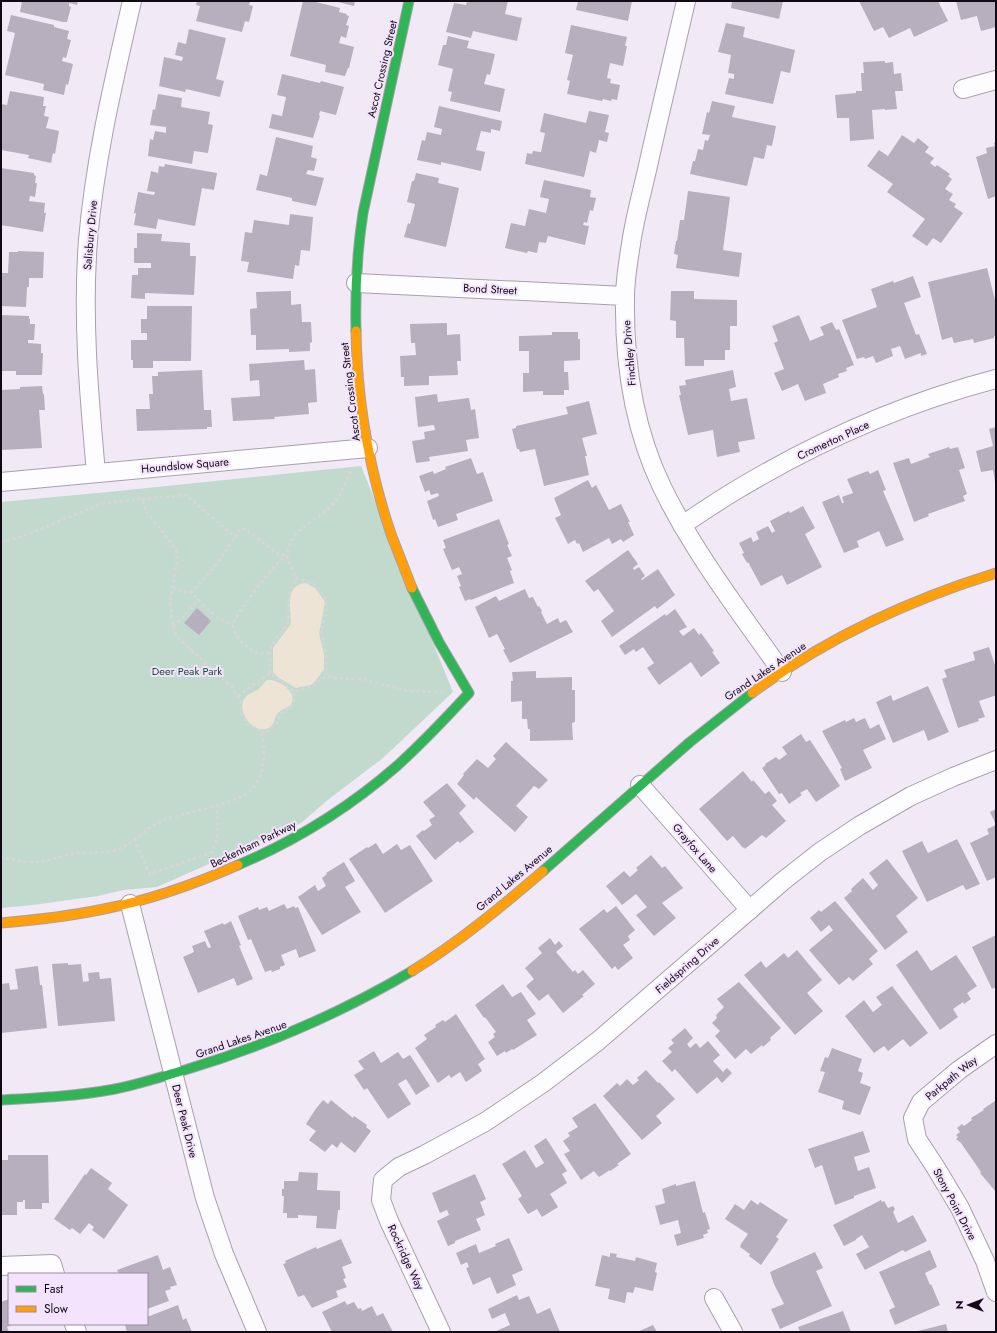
<svg xmlns="http://www.w3.org/2000/svg" width="997" height="1333" viewBox="0 0 997 1333" font-family="Jost,sans-serif">
<style>
.green{fill:#c2dace}
.sand{fill:#eee4d6}
.building{fill:#b8afbe}
.lines{fill:none;stroke-linecap:round;stroke-linejoin:round}
.street-casing{stroke:#a8a0ac;stroke-width:20}
.fast-casing{stroke:#a8a0ac;stroke-width:11}
.slow-casing{stroke:#a8a0ac;stroke-width:11}
.path{stroke:#d8d5d9;stroke-width:2.5;stroke-dasharray:3 3;stroke-linecap:butt}
.street{stroke:#fdfcfe;stroke-width:18}
.fast{stroke:#30b455;stroke-width:9}
.slow{stroke:#ff9f0a;stroke-width:9}
.labels{text-anchor:middle;dominant-baseline:central;stroke-width:4;stroke-linejoin:round;paint-order:stroke}
.street-label{font-size:11px;fill:#110a14;stroke:#f3e3fc}
.park-label{font-size:11px;fill:#1a4c31;stroke:#f3e3fc}
</style>
<rect width="100%" height="100%" fill="#f2e9f6"/>
<path class="green" d="M361,466L453,692L383,758L329,799L301,823L157,887L124,890L98,896L33,905L1,908V502L118,491Z"/>
<path class="sand" d="M306,583L315,588L325,602L319,634L324,654V669C320,674 316,682 310,685C306,687 301,686 296,688L279,678L273,672V648L291,624C291,609 284,585 306,583Z
M267,680C276,679 288,686 292,695C293,698 292,701 291,705C288,708 281,709 278,713C273,718 276,726 266,729C253,732 239,714 243,702C245,694 253,693 259,689C262,686 264,682 267,680Z"/>
<path class="building" d="M22,1H78L77,5L69,3V6L71,7L67,22H63L20,12Z
M197,1H250L249,5L253,6L249,22L245,21L242,32L196,21L200,6L196,5Z
M303,1H312L340,8L339,12L347,14L346,15L349,16L346,25L349,26L346,38L341,36L339,43L354,47L349,68H348L345,76L325,72L326,65L290,56Z
M334,1H355L354,6Z
M467,1H508L505,14L522,18L517,41L473,31L471,38L446,32L454,3L466,5Z
M578,1H632L628,21L576,10Z
M732,1H783L779,19L731,8Z
M859,1H938L948,21L914,37L910,28L889,38L883,27L874,31Z
M956,1H996V27L981,31L977,16L961,20Z
M11,15L54,25V27L69,31L67,39L71,40L66,58L63,57L62,61L73,64L68,85L66,84L64,95L43,90L44,84L5,75L15,33L7,31Z
M726,23L745,27L743,37L795,50L790,73L781,71L773,104L725,94L729,78L734,79V74L728,73L731,55L718,52Z
M571,25L627,37L625,46H627L623,66L610,63L607,78L611,79L610,83L620,85L617,100L612,99L611,101L603,99L602,101L567,94L570,81L567,80L573,55L565,53Z
M189,29L226,38L216,79L224,81L220,97L186,89L185,92L159,86L164,57L182,61L183,57L175,55L178,42L186,44Z
M448,36L469,41L467,48L495,54L490,75L487,74L484,84L505,89L500,112L450,101L452,92L448,91L453,69L438,65L443,45H446Z
M885,61V63L893,62L894,74L901,73L903,91H895L897,109L885,110V109L872,110L874,139L850,141L849,118H837L835,95L856,93V91H862L861,73H864L863,62Z
M282,74L320,83L321,81L344,87L336,115L320,111L319,115L320,116L313,138L269,128L272,114L282,116L286,97L277,95Z
M10,91L44,97L43,106H46L44,116L49,117L46,128L59,131L55,154L53,153L51,163L28,158L29,155L1,150V104L7,105Z
M158,94L182,98L181,107L210,112L208,124L213,125L208,153L194,151L192,164L148,156L150,139L153,140L155,131L166,133V127L150,125L153,109L155,110Z
M712,101L735,106L732,117L776,126L772,146L767,145L764,159L754,157L747,186L690,174L693,161H695L698,149L703,150L705,140L708,141L710,135L702,134L707,112L709,113Z
M439,106L502,121L500,131L491,129V133L481,131L476,150L485,152L481,171L441,162V165L417,160L422,140L425,141L427,132L441,135L442,129L434,127Z
M589,111L609,115L605,132L609,133L607,142L599,140L596,153L590,151L584,177L525,164L527,153L532,154L533,151L541,152L545,133L540,132L544,113L586,123Z
M902,135L914,143L918,138L929,147L925,152L934,158L930,163L935,167L937,165L950,174L948,176L952,179L945,189L953,194L949,200L956,204L954,207L963,213L941,243L933,238L927,246L912,236L925,219L887,192L893,184L867,166L879,150L888,156Z
M276,137L313,146L311,157L317,159L314,171L308,170L306,174L324,178L316,206L292,201V198L256,190L260,174L267,176Z
M996,142V196L988,199L976,157L987,153L986,148L995,146L994,143Z
M165,164L217,173L214,190L202,188L195,226L158,219L156,229L134,225L136,213H134L138,192L154,195L155,192L147,191L151,171L158,173L159,166L164,167Z
M1,168L34,173V175L36,176L35,183H37L35,197L30,196L29,201L45,203L44,213H46L43,232L1,225Z
M416,173L439,178L438,183L459,188L446,247L404,237L408,223L410,224L415,204L407,202L412,181H414Z
M544,180L591,190L590,197L596,198L593,211L590,210L587,223L584,222L583,225L589,226L585,245L548,236L546,243L539,242L537,253L528,251L527,253L505,248L511,223L525,226L529,209L546,213L549,199L540,197Z
M688,191L730,197L723,250L742,253L739,277L676,268L678,255L674,254L676,241H677L680,220H684Z
M290,214L313,217L310,251L301,250L299,266L295,265L293,279L247,272L249,262L241,261L245,232L252,233L254,220L289,225Z
M137,233L162,234L161,241L190,243V256H196L194,295L145,293V299L131,298L132,275H138V268H151V263H134V248H137Z
M18,251L44,252L43,278H29V287H27L26,307L1,306V273H8L9,252H18Z
M987,268L996,304V336H994V338L974,343L973,339L954,343L952,337L942,340L928,282Z
M913,276L921,297L904,303L916,335L919,334L927,354L921,356V353L905,359L900,346L891,349L893,356L876,363L873,356L865,359L864,357L857,359L842,320L877,307L871,289L893,281L894,283Z
M291,291V305L301,304L302,322H311L312,342L310,343V351L289,352V349L256,350V335H251L250,309L257,308L256,292Z
M671,291H694V299L737,300V326H730V350H725V360H704V366H685L684,338H676V321L670,320Z
M147,306H192L191,361H153V368H133V360H131V340H147V333H141V319H147Z
M1,315L29,316V319H30V324H35L34,340H28V343L41,344V353H43L42,375H16V371H1Z
M799,315L810,341L824,335L820,327L832,322L836,330L839,329L854,365L846,368L847,371L838,374L839,377L823,384L826,393L805,401L798,384L782,391L774,373L784,369L774,343L778,341L772,326Z
M447,323V335L460,334L461,361H457L458,375L429,376V385L404,386V377H401L400,356L416,355L415,343H411L410,324Z
M552,332H578V339H580V360L564,361V372H568L569,390H564V395H543V391L523,392V373H529V351H519V336L552,335Z
M304,360L305,370L315,369L317,402L308,403L309,414L274,417L275,419L233,421L231,398L260,396L259,380L250,381L249,364Z
M202,370L204,410H211L212,427H207V429L137,431L136,409H150L149,394H153L152,376H158V372Z
M733,370L736,387L729,389L731,401L747,398L755,439L738,442L740,452L717,457L713,430L688,435L679,395H681L679,386L686,385L685,380Z
M42,386L43,394H44L45,410H39L42,448L1,450V390L20,389V387Z
M437,394L438,402L469,398L471,410L475,409L479,438L466,440L468,451L429,457L430,461L416,463L412,441L425,439L424,432L435,430L434,425L418,427L415,397Z
M589,401L597,434L582,438L587,456H585L589,475L544,486L535,449L520,452L519,449H517L512,429L516,428V426L568,414L566,407Z
M996,427V482H995L993,470L981,472L976,451L993,446L989,429Z
M949,447L950,449L958,447L965,468L959,470L967,494L963,496L965,501L928,514L929,516L914,522L893,463L909,458L911,464L930,457L928,454Z
M471,458L477,474L483,472L493,501L456,514L458,520L438,527L435,519L433,520L427,501L439,496L438,493L431,495L429,490L425,492L419,476L433,471L434,474L446,469L445,467Z
M878,470L886,490L883,491L904,540L886,547L879,531L857,541L859,547L844,553L822,502L839,495L842,503H844L842,497L853,493L847,479L868,471L870,474Z
M588,480L592,488L596,485L609,510L621,504L630,522H628L634,535L623,542L621,539L612,544L609,538L583,552L579,543L577,544L575,540L568,544L555,518L561,515L554,498Z
M803,506L815,528L805,534L822,567L787,585L782,575L761,586L748,562L747,563L742,554L744,553L739,543L751,537L753,542L759,539L756,532L768,526L772,533L775,531L770,521L789,511L790,513Z
M499,519L509,544L507,545L512,556L507,558L512,570L510,571L514,583L471,600L470,599L465,601L459,587L461,586L457,576L462,574L459,567L452,570L443,549L446,548L443,540Z
M628,550L638,564L633,568L634,570L639,567L645,576L641,579L642,580L658,569L675,595L657,609L655,606L612,637L601,621L614,611L598,589L594,592L585,581Z
M525,589L529,598L533,597L538,607L539,606L542,611L541,612L547,624L558,618L560,623L566,620L573,632L510,663L503,650L505,649L497,634L489,638L475,607L496,596L499,601Z
M197,608L211,621L199,635L184,623Z
M675,609L687,627L679,631L683,636L694,628L699,635L701,633L714,651L712,652L720,663L701,677L691,662L659,685L647,668L654,663L643,647L636,652L634,649L625,655L619,646L665,614L666,616Z
M989,647L996,668V696H994L979,701L985,717L978,719L979,721L958,728L942,679L947,677L944,670L975,660L973,652Z
M536,671V678L572,677V690H575V722L572,723L573,740L530,741V729H528L527,719H522V701L511,702V681H513L512,672Z
M928,686L949,732L928,741L924,730L893,743L876,702L891,695L893,701Z
M854,718L856,722L865,718L870,729L879,724L886,739L863,750L872,768L845,781L840,769L842,768L822,731L845,720L846,722Z
M801,734L806,742L810,740L840,786L816,802L807,789L800,793L802,795L789,804L782,793L779,794L762,768L766,765L765,764L776,757L779,760L787,754L782,747Z
M506,742L548,780L539,789L534,786L516,806L528,817L515,832L476,797L474,800L457,784L464,775L463,774L477,759L488,768L496,759L493,756Z
M743,771L752,782L753,780L765,794L769,791L777,801L772,805L786,821L766,838L762,835L745,849L744,847L743,848L733,836L727,841L699,809Z
M447,783L466,806L459,813L474,832L460,843L458,841L435,860L416,836L423,830L424,831L432,825L429,820L435,816L423,802Z
M996,809V825L990,812Z
M996,825V877L987,881L970,843L989,834L987,829Z
M957,839L980,884L966,890L963,885L927,902L902,851L922,841L928,853Z
M376,843L383,854L397,844L401,850L410,845L433,881L385,913L349,859L367,847L368,848Z
M651,855L662,868L665,866L683,888L662,903L676,918L654,936L636,915L647,907L636,894L622,905L606,886L624,871L630,877L638,870L636,868Z
M887,859L918,898L896,916L908,932L885,950L844,898L852,891L851,889L863,878L873,890L878,885L869,873Z
M344,862L355,881L345,887L361,912L322,935L298,897L315,885L318,891L326,886L322,878L327,874L326,873Z
M835,901L878,951L869,959L873,964L853,981L849,977L839,985L809,950L833,930L829,925L821,932L810,918L819,910L821,912Z
M284,904L287,909L294,906L295,908L298,907L316,951L299,958L296,949L281,955L285,965L280,967V969L272,972L271,970L265,972L251,939L248,940L238,916L258,907L259,910L267,907L269,911Z
M616,906L635,930L628,936L630,940L623,945L633,958L618,970L615,966L612,969L579,929L604,909L607,913Z
M231,921L241,945L239,946L253,979L237,986L234,978L198,993L183,957L194,952L192,946L205,941L208,948L211,947L204,931L223,923L224,925Z
M996,935V987L992,989L972,947Z
M550,938L555,945L559,941L563,946L556,952L573,972L575,970L578,974L583,970L595,984L582,995L584,996L563,1013L548,994L539,1001L526,986L534,979L525,968L542,953L538,948Z
M797,950L822,980L807,993L823,1011L795,1035L744,975L761,961L766,968L784,953L788,958Z
M917,950L931,971L956,955L977,986L967,993L971,999L964,1004L963,1002L953,1009L958,1017L940,1030L896,965Z
M68,963V965L81,964L83,982L89,981L88,973L99,972L100,979L111,978L115,1021L58,1026L52,964Z
M38,966L40,985H42L47,1028L1,1033V984L9,983L10,990L18,989L15,969Z
M739,982L781,1028L770,1038L771,1040L763,1047L762,1045L751,1054L746,1049L735,1059L715,1036L720,1031L712,1023L717,1018L716,1015L724,1007L717,999Z
M503,984L512,997L521,992L536,1014L527,1020L537,1035L513,1050L512,1049L506,1053L505,1051L497,1056L488,1042L495,1037L493,1034L496,1032L485,1017L484,1018L475,1005Z
M892,986L928,1033L910,1047L903,1039L888,1051L884,1046L874,1053L845,1016L864,1000L873,1012L882,1005L876,997Z
M456,1014L485,1059L478,1064L482,1071L466,1082L460,1072L451,1078L449,1075L438,1083L415,1048L427,1039L424,1035L436,1027L435,1025L443,1020L445,1022Z
M685,1028L693,1038L687,1044L690,1048L696,1043L700,1048L708,1041L720,1055L713,1061L723,1072L727,1068L732,1073L722,1083L717,1077L697,1094L675,1069L672,1072L662,1061L672,1052L668,1048L674,1043L671,1040Z
M832,1048L862,1059L858,1071L863,1073L860,1083L871,1087L860,1115L842,1109L844,1101L818,1092L825,1072L820,1071L825,1057L828,1058Z
M374,1051L381,1063L398,1052L403,1059L410,1055L430,1086L416,1095L406,1079L398,1084L411,1104L388,1119L367,1088L364,1090L354,1075L364,1069L358,1061Z
M646,1070L658,1083L659,1082L675,1099L656,1116L662,1123L642,1140L603,1096L617,1083L620,1086L627,1079L633,1085L639,1080L637,1078Z
M323,1100L328,1104L331,1100L353,1118L354,1116L367,1125L366,1127L371,1131L355,1153L341,1142L337,1148L332,1144L325,1152L309,1140L316,1131L306,1124L315,1110Z
M995,1101L996,1103V1192L980,1173L981,1172L961,1143L956,1139L958,1137L956,1135L960,1132L957,1128L962,1124L964,1126L972,1120L971,1118L984,1110L983,1109Z
M595,1103L631,1154L617,1164L619,1165L610,1171V1170L599,1177L594,1171L581,1180L564,1154L570,1151L563,1141L570,1136L568,1133L578,1127L572,1118Z
M863,1131L870,1152L854,1157L858,1171L869,1167L876,1188L854,1196V1198L835,1205L822,1165L815,1168L808,1149Z
M546,1138L567,1171L562,1174L567,1183L550,1194L558,1207L542,1217L537,1209L528,1214L518,1199L522,1196L502,1164L525,1150L536,1168L544,1163L534,1146Z
M8,1155H48L49,1203H42V1209H25V1200H23V1202H17V1215H1V1160H8Z
M91,1168L112,1183L108,1189L128,1205L104,1239L92,1230L94,1227L89,1223L80,1234L72,1228L70,1230L54,1219L85,1174L86,1175Z
M299,1172L318,1173L317,1190L340,1191V1210H338L336,1229L316,1228L317,1216L298,1215V1218H287V1213H283L284,1196H282V1189H284V1181H298Z
M475,1174L486,1199L480,1202L485,1215L476,1219L481,1230L455,1241V1243L448,1246L437,1221L449,1215L447,1210L440,1213L432,1193Z
M695,1181L703,1213L705,1212L710,1229L707,1230L708,1233L703,1235L704,1238L677,1246L674,1235L681,1233L678,1220L660,1225L655,1206L665,1203L662,1189L676,1184V1186Z
M751,1200L758,1205L760,1202L788,1220L776,1237L779,1239L761,1265L749,1256L750,1254L740,1247L741,1244L748,1234L725,1219L735,1204L744,1210Z
M881,1200L882,1202L884,1201L888,1208L893,1206L895,1209L893,1212L898,1223L913,1215L927,1241L905,1252L903,1250L865,1270L856,1254L869,1247L862,1235L856,1239V1240L844,1246L833,1225Z
M509,1238L523,1270L512,1275L516,1285L497,1294L490,1277L473,1285L466,1268L469,1267L467,1262L461,1265L456,1253L476,1244L479,1253L496,1246L495,1244Z
M341,1239L352,1263L342,1267L346,1278L343,1279L347,1287L336,1291L338,1297L312,1308L304,1295L298,1297L283,1264L286,1263L285,1261L316,1247L317,1249Z
M930,1250L937,1267L925,1273L930,1285L931,1284L940,1305L895,1325L889,1310L895,1307L879,1272Z
M815,1252L823,1268L816,1271L832,1306L780,1329L771,1309L784,1304L774,1284L770,1272Z
M610,1253L617,1254L616,1257L635,1261L636,1257L657,1263L655,1272L657,1273L653,1291L635,1287L633,1293L627,1292L625,1303L608,1299L610,1289L595,1286L602,1255L610,1257Z
M158,1255L163,1270L170,1267L177,1285L170,1287L171,1289L165,1291L169,1301L147,1309V1274H119L117,1270Z
M517,1295L519,1300L529,1296L537,1314L550,1308L560,1332H494L510,1325L505,1313L492,1319L488,1309Z
M9,1299V1324H14L7,1327L9,1332H1V1302Z
M345,1301L347,1305L354,1302L358,1309L361,1308L362,1311L372,1306L377,1316L383,1313L393,1332H332L322,1312Z
M178,1305L183,1320L186,1318L192,1332H127L125,1325L147,1324V1317Z
M843,1311L851,1332H800L798,1327Z
M946,1324L948,1332H918V1331Z
M653,1325L657,1332H637Z"/>
<g class="lines">
<defs>
<path id="street" d="M686,1C674,51 663,102 651,152C645,182 635,215 631,244C628,262 625,280 625,298C624,362 634,429 662,487C694,553 740,612 782,672
M963,89L996,80
M356,283L625,296
M96,473C89,395 82,318 88,240C95,158 114,80 132,1
M1,482L368,448
M682,525C699,514 715,503 733,492C814,443 904,403 996,379
M640,785L750,910
M130,904L205,1198L224,1254L257,1332
M996,1044L959,1070L921,1102L913,1118L917,1139L936,1168L960,1208L985,1261L996,1292
M1,1266L52,1264L55,1274
M714,1298L733,1332
M74,1324L77,1332
M441,1332L389,1221L381,1200L383,1180L399,1167L424,1155L485,1122L543,1083L598,1041L783,881L820,852L859,826L911,796L953,777L996,760"/>
<path id="fast" d="M356,331C355,291 357,252 363,213L409,1
M238,865C295,841 351,806 398,765C423,742 446,718 469,693L439,642L412,588
M543,871L690,742L752,693
M1,1100C39,1098 78,1096 115,1089C140,1084 164,1076 188,1069C267,1045 341,1013 412,971"/>
<path id="slow" d="M356,331C357,399 369,469 391,534C398,552 405,570 412,588
M752,693C826,638 909,600 996,573
M1,923C36,920 70,916 104,909C150,900 195,884 238,865
M412,971C459,942 501,907 543,871"/>
</defs>
<use href="#street" class="street-casing"/>
<use href="#fast" class="fast-casing"/>
<use href="#slow" class="slow-casing"/>
<path class="path" d="M142,499L186,495L235,537
M1,542L24,536L98,505L115,502L142,499L147,513L167,537L176,550L177,560L170,602L173,626L176,636L232,687L241,701V712L249,725L261,731C266,746 265,774 254,787C239,805 187,811 164,820C151,825 136,840 123,847C112,853 92,853 79,853C67,854 55,859 43,861C29,864 15,860 1,857
M173,588L189,593C210,577 226,550 241,528L245,529L278,554L288,556
M190,591C203,605 215,619 233,625
M173,626L184,617L198,599
M270,653C258,654 254,653 245,645C239,640 233,633 233,625C234,616 270,571 278,563C281,560 285,558 288,556
M270,673V653L272,645L288,623L289,595L296,578
M327,676L326,656L321,630L327,610L325,596L314,584L296,578C294,572 289,565 288,558C286,531 315,522 331,506C341,496 346,481 352,469
M238,696L270,673L294,692
M262,735L277,724L280,714L293,705L294,692L310,687L327,676L333,678L362,679L409,691L443,692
M134,839L150,874L212,852C220,834 218,825 216,806"/>
<use href="#street" class="street"/>
<use href="#fast" class="fast"/>
<use href="#slow" class="slow"/>
</g>
<g class="labels">
<g class="street-label">
<text transform="translate(382 69) rotate(-77)">Ascot Crossing Street</text>
<text transform="translate(90 235) rotate(-85)">Salisbury Drive</text>
<text transform="translate(490 289) rotate(3)">Bond Street</text>
<text transform="translate(629 353) rotate(-95)">Finchley Drive</text>
<text transform="translate(350 392) rotate(-97)">Ascot Crossing Street</text>
<text transform="translate(833 440) rotate(-25)">Cromerton Place</text>
<text transform="translate(185 465) rotate(-5)">Houndslow Square</text>
<text transform="translate(765 671) rotate(-34)">Grand Lakes Avenue</text>
<text transform="translate(253 844) rotate(-26)">Beckenham Parkway</text>
<text transform="translate(695 848) rotate(49)">Grayfox Lane</text>
<text transform="translate(514 878) rotate(-40)">Grand Lakes Avenue</text>
<text transform="translate(687 965) rotate(-41)">Fieldspring Drive</text>
<text transform="translate(241 1039) rotate(-19)">Grand Lakes Avenue</text>
<text transform="translate(951 1078) rotate(-39)">Parkpath Way</text>
<text transform="translate(185 1121) rotate(76)">Deer Peak Drive</text>
<text transform="translate(955 1204) rotate(62)">Stony Point Drive</text>
<text transform="translate(406 1257) rotate(65)">Rockridge Way</text>
</g>
<g class="park-label">
<text x="187" y="671">Deer Peak Park</text>
</g>
</g>
<rect width="997" height="1333" fill="none" stroke="#110a14" stroke-width="4"/>
<rect x="8" y="1273" width="140" height="52" fill="#f3e3fc" stroke="#998c9f"/>
<rect x="16" y="1286" width="20" height="6" fill="#30b455" stroke="#998c9f"/>
<text x="44" y="1293" font-size="12" fill="#110a14">Fast</text>
<rect x="16" y="1306" width="20" height="6" fill="#ff9f0a" stroke="#998c9f"/>
<text x="44" y="1313" font-size="12" fill="#110a14">Slow</text>
<g transform="translate(969 1305) rotate(270)" stroke="#f3e3fc" stroke-width="3" paint-order="stroke">
<path d="M0-3L7 15L0 10L-7 15Z" fill="#110a14"/>
<text y="-6" font-size="11" font-weight="bold" text-anchor="middle" fill="#110a14">N</text>
</g>
</svg>
